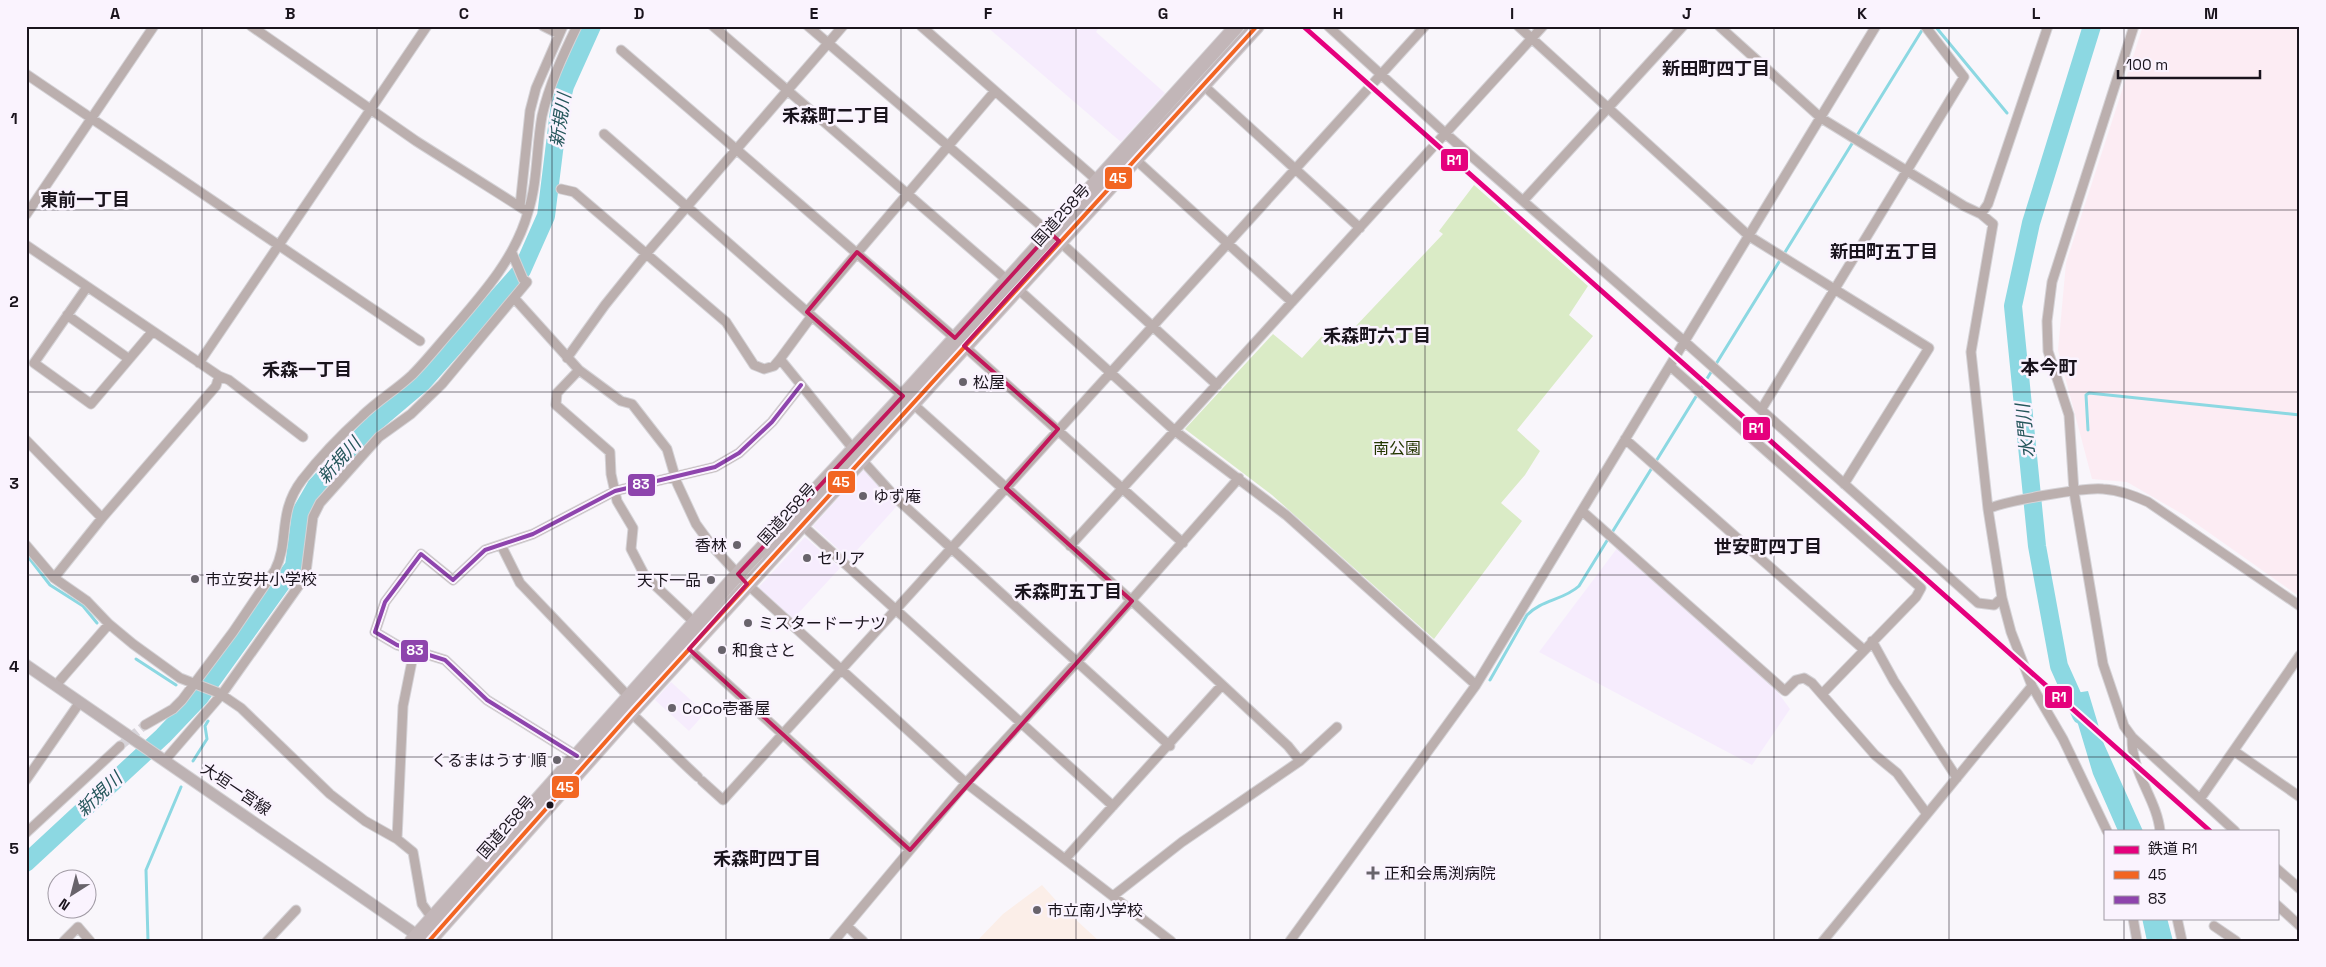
<svg xmlns="http://www.w3.org/2000/svg" width="2326" height="967" viewBox="0 0 2326 967" font-family="'Space Grotesk','Noto Sans JP',sans-serif">
<style>
.built{fill:#f6ecfd}
.industrial{fill:#fcecf3}
.education{fill:#fbeee8}
.green{fill:#daebc6}
.water{fill:#8cd8e2}
.lines{fill:none;stroke-linecap:round;stroke-linejoin:round}
.stream{stroke:#8cd8e2;stroke-width:3}
.river{stroke:#8cd8e2;stroke-width:18}
.minor-tunnel{stroke:#d8d4da;stroke-width:9;stroke-dasharray:9 4.5;stroke-linecap:butt}
.minor-casing{stroke:#d5d3d7;stroke-width:11}
.major-casing{stroke:#d5d3d7;stroke-width:13}
.highway-casing{stroke:#d5d3d7;stroke-width:16}
.minor{stroke:#bbafae;stroke-width:9}
.major{stroke:#bdb2b3;stroke-width:11}
.highway{stroke:#c2b6b8;stroke-width:14}
.bus-1-casing{stroke:#faf3fe;stroke-width:8}
.bus-2-casing{stroke:#faf3fe;stroke-width:8}
.bus-1{stroke:#f26522;stroke-width:4}
.bus-2{stroke:#8e44ad;stroke-width:4}
.rail-1-casing{stroke:#faf3fe;stroke-width:9}
.rail-1{stroke:#e5007d;stroke-width:5}
.marked{fill:none;stroke:#c2185b;stroke-width:4;stroke-linejoin:round}
.grid{fill:none;stroke:#1a141d;stroke-width:1;stroke-opacity:0.55}
.poi-dot{fill:#68636b;stroke:#faf3fe;stroke-width:2}
.bus-dot{fill:#1a141d;stroke:#faf3fe;stroke-width:2}
.labels{text-anchor:middle;dominant-baseline:central;stroke-width:5;stroke-linejoin:round;paint-order:stroke}
.street-label{font-size:16px;fill:#1a141d;stroke:#faf3fe}
.poi-label{font-size:16px;fill:#1a141d;stroke:#faf3fe;text-anchor:start}
.park-label{font-size:16px;fill:#233600;stroke:#faf3fe}
.neighbourhood-label{font-size:18px;font-weight:bold;fill:#1a141d;stroke:#faf3fe}
.water-label{font-size:18px;font-style:italic;fill:#25565b;stroke:#faf3fe}
.quarter-label{font-size:19px;font-weight:bold;fill:#1a141d;stroke:#faf3fe}
.line-badge{stroke:#faf3fe;stroke-width:2}
.badge-label{font-size:14px;text-anchor:middle;font-weight:bold;fill:#fff}
.neatline{fill:none;stroke:#1a141d;stroke-width:2}
.grid-label{font-size:16px;text-anchor:middle;font-weight:bold;fill:#1a141d}
</style>
<rect width="100%" height="100%" fill="#f9f6fb"/>
<path class="built" d="M986,26H1100L1096,32L1165,93L1121,142Z
M864,469L897,506L849,559L813,526Z
M805,537L840,568L793,619L758,588Z
M1618,547L1771,683L1790,709L1752,765L1539,652Z
M671,682L705,713L689,731L655,700Z"/>
<path class="industrial" d="M2143,26H2300V597L2184,515L2127,482L2092,479L2058,350L2066,263Z"/>
<path class="education" d="M1042,885L1061,906L1099,941H977L1003,914Z"/>
<path class="green" d="M1474,185L1588,286L1569,315L1593,336L1517,430L1540,451L1525,475L1501,503L1522,521L1434,639L1272,495L1185,429L1273,334L1302,358L1322,336L1337,346L1443,234L1439,231Z"/>
<path class="water" d="M2088,691L2104,744L2143,831H2118L2093,774L2069,694Z
M2142,918H2167L2173,941H2147Z"/>
<g class="lines">
<path class="stream" d="M1935,26L2007,113
M2088,430L2086,395L2089,393L2300,415
M26,554L50,585L83,606L97,623
M136,659L176,685
M1490,680L1527,615C1541,600 1564,600 1579,586L1924,27
M193,761L207,739L205,726L208,721
M148,941L146,870L181,787"/>
<path class="river" d="M2081,715L2059,666L2037,546L2013,306L2031,223L2092,26
M26,863L163,736L200,697L294,566L301,512L316,486L370,427L422,383L522,270L546,216L559,111L565,86L592,26"/>
<path class="minor-tunnel" d="M120,746L145,725"/>
<defs>
<path id="minor" d="M543,26L559,34
M713,26L1007,280
M808,26L1059,241L1217,385
M921,26L1098,181
M1328,26L1446,134L1685,342L1978,603L1994,605L2002,598
M1518,26L1749,236L1929,348L1844,484
M1719,26L1821,118L1964,206L1981,214L1993,224L1971,352L1988,509L2002,598L2011,632L2032,686L2063,739L2107,831
M2134,26L2052,282L2047,321L2048,351L2069,415L2074,492L2103,664L2124,726L2132,737L2235,831
M621,50L955,338
M26,74L420,341
M1203,85L1360,228
M604,134L903,396
M1135,159L1292,302
M561,189L574,192L726,322L754,365L764,369L774,366L780,359
M1523,201L1683,26
M520,206L530,111L536,88L563,26
M528,212C538,181 536,149 542,116C549,85 563,55 577,26
M1981,214L1988,204L2048,26
M26,215L154,26
M26,245L219,376L229,380L303,437
M87,287L34,363L91,404L152,332
M1018,289L1175,431L1286,515L1476,685
M515,299L579,370L621,401L632,404L667,449L677,483L696,524L712,546L747,584L966,783L1171,941
M807,312L995,91
M67,315L129,359
M811,317L780,359L854,450
M964,346L1183,543
M567,358L605,305L646,254L843,26
M199,363L427,26
M1670,366L1921,588L1916,597L1822,694
M579,370L557,393L556,405L610,452L611,474L617,501L633,528L631,549L645,576L695,623
M912,403L1132,601L1288,746L1300,761
M1761,410L1964,77L1925,26
M1625,439L1863,649
M26,440L102,518
M861,459L898,500L1170,746
M1988,509C2004,501 2086,487 2103,489C2120,490 2134,496 2148,502L2300,606
M1582,511L1785,691L1796,680L1804,678L1812,683L1875,755L1897,773L1927,814
M802,525L1113,806
M26,545L54,578L87,601L109,624L133,644L180,678L219,693L241,708L330,794L365,821L397,839L413,852L422,904L432,918
M501,545L520,583L629,697
M1070,546L1543,26
M54,578L102,518L216,386L219,376
M1872,641L1894,681L1957,778
M689,649L910,850
M56,685L109,624
M631,713C654,734 675,756 698,777
M145,725L173,709L182,700L233,632L275,570C290,540 277,513 302,480C319,458 341,435 362,416C377,401 396,390 412,375C425,362 437,347 450,332C481,296 515,259 528,212L416,141L251,26
M2132,737C2131,773 2157,799 2160,831
M2234,751L2300,797
M577,756L487,700L445,660L397,645L375,632L385,602L421,554L453,580L485,550L533,534L615,491L715,467L739,453L772,422L801,385
M165,760L222,694L300,584L306,572L313,517L320,503L379,437L411,414L442,384L527,282L523,279L512,253
M26,780L80,702
M702,781L723,800L1425,26
M2200,799L2300,655
M26,833L120,746
M397,839L403,706L414,651
M1065,859L1222,685
M2277,869L2300,889
M1113,896L1182,842L1300,761L1337,727
M2277,905L2300,926
M2133,918L2137,941
M2177,918L2182,941
M847,926L863,941
M2214,926L2236,941
M64,941L78,927L90,941
M267,941L296,910
M834,941L966,783L1076,663L1239,478
M1290,941L1476,685L1876,26
M1823,941L2032,686"/>
<path id="major" d="M26,665L424,940"/>
<path id="highway" d="M412,941L738,574L903,396L1237,26
M429,941L631,713L1257,26"/>
</defs>
<use href="#minor" class="minor-casing"/>
<use href="#major" class="major-casing"/>
<use href="#highway" class="highway-casing"/>
<use href="#minor" class="minor"/>
<use href="#major" class="major"/>
<use href="#highway" class="highway"/>
<defs>
<path id="bus-1" d="M429,941L631,713L1257,26"/>
<path id="bus-2" d="M577,756L487,700L445,660L397,645L375,632L385,602L421,554L453,580L485,550L533,534L615,491L715,467L739,453L772,422L801,385"/>
</defs>
<use href="#bus-1" class="bus-1-casing"/>
<use href="#bus-2" class="bus-2-casing"/>
<use href="#bus-1" class="bus-1"/>
<use href="#bus-2" class="bus-2"/>
<defs>
<path id="rail-1" d="M1303,26L2210,831"/>
</defs>
<use href="#rail-1" class="rail-1-casing"/>
<use href="#rail-1" class="rail-1"/>
</g>
<path class="marked" d="M1050,233L1059,241L964,346L1058,429L1006,488L1132,601L910,850L689,649L747,584L738,574L903,396L807,312L857,252L955,338Z"/>
<path class="grid" d="M202,26V941M377,26V941M552,26V941M726,26V941M901,26V941M1076,26V941M1250,26V941M1425,26V941M1600,26V941M1774,26V941M1949,26V941M2124,26V831M26,210H2300M26,392H2300M26,575H2300M26,757H2300M2124,918V941"/>
<g class="poi-dot">
<circle cx="963" cy="382" r="5"/>
<circle cx="863" cy="496" r="5"/>
<circle cx="737" cy="545" r="5"/>
<circle cx="807" cy="558" r="5"/>
<circle cx="195" cy="579" r="5"/>
<circle cx="711" cy="580" r="5"/>
<circle cx="748" cy="623" r="5"/>
<circle cx="722" cy="650" r="5"/>
<circle cx="672" cy="708" r="5"/>
<circle cx="557" cy="760" r="5"/>
<path d="M1370.5 865.5h5v5h5v5h-5v5h-5v-5h-5v-5h5z"/>
<circle cx="1037" cy="910" r="5"/>
</g>
<circle class="bus-dot" cx="550" cy="805" r="4.5"/>
<g class="labels">
<g class="street-label">
<text transform="translate(1061 215) rotate(-48)">国道258号</text>
<text transform="translate(787 514) rotate(-48)">国道258号</text>
<text transform="translate(236 789) rotate(34)">大垣一宮線</text>
<text transform="translate(506 827) rotate(-49)">国道258号</text>
</g>
<g class="poi-label">
<text x="973" y="382">松屋</text>
<text x="873" y="496">ゆず庵</text>
<text x="727" y="545" text-anchor="end">香林</text>
<text x="817" y="558">セリア</text>
<text x="205" y="579">市立安井小学校</text>
<text x="701" y="580" text-anchor="end">天下一品</text>
<text x="758" y="623">ミスタードーナツ</text>
<text x="732" y="650">和食さと</text>
<text x="682" y="708">CoCo壱番屋</text>
<text x="547" y="760" text-anchor="end">くるまはうす 順</text>
<text x="1384" y="873">正和会馬渕病院</text>
<text x="1047" y="910">市立南小学校</text>
</g>
<g class="park-label">
<text x="1397" y="448">南公園</text>
</g>
<g class="neighbourhood-label">
<text x="1716" y="68">新田町四丁目</text>
<text x="836" y="115">禾森町二丁目</text>
<text x="85" y="199">東前一丁目</text>
<text x="1884" y="251">新田町五丁目</text>
<text x="1377" y="335">禾森町六丁目</text>
<text x="307" y="369">禾森一丁目</text>
<text x="1768" y="546">世安町四丁目</text>
<text x="1068" y="591">禾森町五丁目</text>
<text x="767" y="858">禾森町四丁目</text>
</g>
<g class="water-label">
<text transform="translate(560 120) rotate(-81)">新規川</text>
<text transform="translate(2025 431) rotate(-96)">水門川</text>
<text transform="translate(339 460) rotate(-48)">新規川</text>
<text transform="translate(99 794) rotate(-43)">新規川</text>
</g>
<g class="quarter-label">
<text x="2049" y="367">本今町</text>
</g>
</g>
<g class="line-badge">
<rect x="1440" y="148" width="29" height="24" rx="5" fill="#e5007d"/>
<rect x="1104" y="166" width="29" height="24" rx="5" fill="#f26522"/>
<rect x="1742" y="416" width="29" height="25" rx="5" fill="#e5007d"/>
<rect x="827" y="470" width="29" height="24" rx="5" fill="#f26522"/>
<rect x="627" y="473" width="29" height="24" rx="5" fill="#8e44ad"/>
<rect x="400" y="639" width="29" height="24" rx="5" fill="#8e44ad"/>
<rect x="2044" y="685" width="29" height="24" rx="5" fill="#e5007d"/>
<rect x="551" y="775" width="29" height="24" rx="5" fill="#f26522"/>
</g>
<g class="badge-label">
<text x="1454" y="165">R1</text>
<text x="1118" y="183">45</text>
<text x="1756" y="433">R1</text>
<text x="841" y="487">45</text>
<text x="641" y="489">83</text>
<text x="415" y="655">83</text>
<text x="2059" y="702">R1</text>
<text x="565" y="792">45</text>
</g>
<rect width="2326" height="967" fill="none" stroke="#faf3fe" stroke-width="55"/>
<rect x="2104" y="830" width="175" height="90" fill="#faf3fe" stroke="#a09aa4"/>
<rect x="2114" y="846" width="25" height="8" fill="#e5007d" stroke="#a09aa4"/>
<text x="2148" y="854" font-size="15" fill="#1a141d">鉄道 R1</text>
<rect x="2114" y="871" width="25" height="8" fill="#f26522" stroke="#a09aa4"/>
<text x="2148" y="880" font-size="15" fill="#1a141d">45</text>
<rect x="2114" y="896" width="25" height="8" fill="#8e44ad" stroke="#a09aa4"/>
<text x="2148" y="904" font-size="15" fill="#1a141d">83</text>
<g transform="translate(72 894) rotate(216)"><circle r="24" fill="#faf3fe" stroke="#a09aa4"/>
<path d="M0-4L9 19L0 12L-9 19Z" fill="#68636b"/>
<text y="-8" font-size="14" font-weight="bold" text-anchor="middle" fill="#1a141d">N</text>
</g>
<path d="M2118 70v8h142v-8" fill="none" stroke="#1a141d" stroke-width="2.5"/>
<text x="2126" y="70" font-size="15" fill="#1a141d" stroke="#faf3fe" stroke-width="4" paint-order="stroke">100 m</text>
<rect x="28" y="28" width="2270" height="912" class="neatline"/>
<g class="grid-label">
<text x="115" y="19">A</text>
<text x="290" y="19">B</text>
<text x="464" y="19">C</text>
<text x="639" y="19">D</text>
<text x="814" y="19">E</text>
<text x="988" y="19">F</text>
<text x="1163" y="19">G</text>
<text x="1338" y="19">H</text>
<text x="1512" y="19">I</text>
<text x="1687" y="19">J</text>
<text x="1862" y="19">K</text>
<text x="2036" y="19">L</text>
<text x="2211" y="19">M</text>
<text x="14" y="124">1</text>
<text x="14" y="307">2</text>
<text x="14" y="489">3</text>
<text x="14" y="672">4</text>
<text x="14" y="854">5</text>
</g>
</svg>
